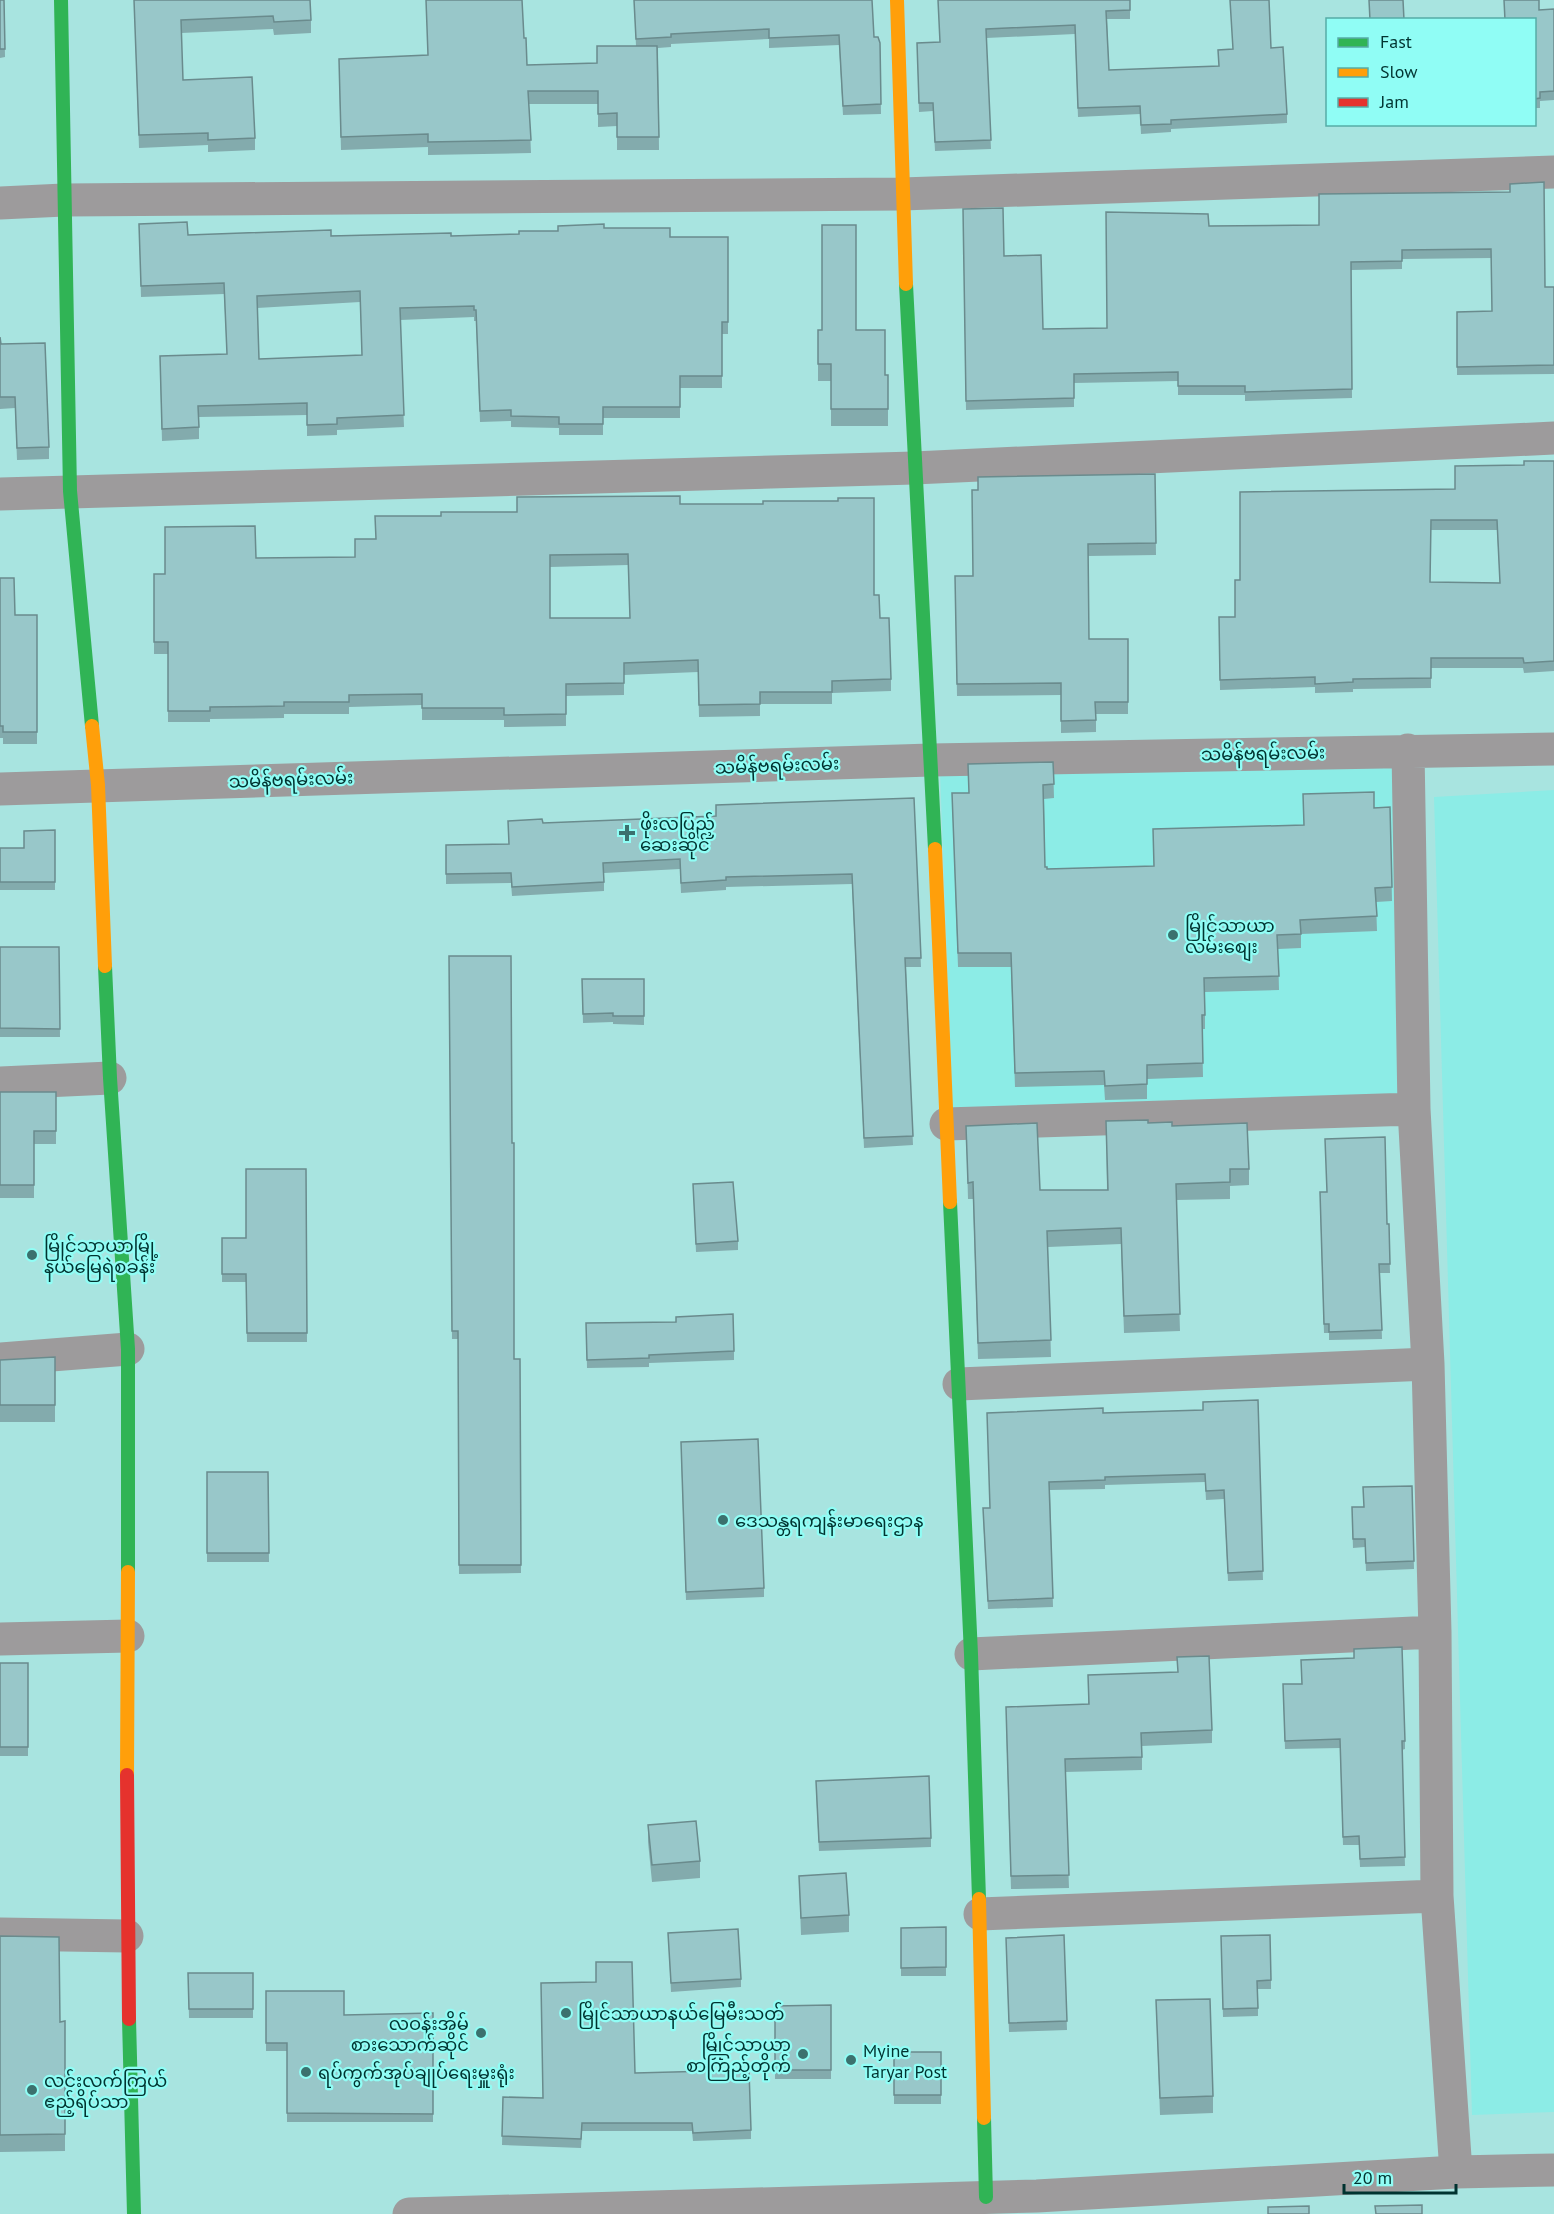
<svg xmlns="http://www.w3.org/2000/svg" width="1554" height="2214" viewBox="0 0 1554 2214" font-family="'PT Sans','Noto Sans Myanmar',sans-serif">
<style>
.built{fill:#8cece6}
.lines{fill:none;stroke-linecap:round;stroke-linejoin:round}
.street{stroke:#9d9b9c;stroke-width:33}
.fast{stroke:#30b455;stroke-width:14}
.slow{stroke:#ff9f0a;stroke-width:14}
.jam{stroke:#e5322d;stroke-width:14}
.wall{fill:#83abad;fill-rule:evenodd}
.building{fill:#98c7c9;stroke:#6a8b8d;stroke-width:1.5;fill-rule:evenodd}
.poi-dot{fill:#3b716e;stroke:#90fdf5;stroke-width:2}
.labels{text-anchor:middle;dominant-baseline:central;stroke-width:4.5;stroke-linejoin:round;paint-order:stroke}
.street-label{font-size:18px;fill:#003330;stroke:#90fdf5}
.poi-label{font-size:18px;fill:#003330;stroke:#90fdf5;text-anchor:start}
</style>
<rect width="100%" height="100%" fill="#a8e4e0"/>
<path class="built" d="M1398,762L1401,1100L953,1117L940,771Z
M1554,790V2112L1472,2115L1434,797Z"/>
<g class="lines">
<path class="street" d="M0,203L64,200L902,194L1554,172
M0,494L914,468L1554,438
M1408,750L1414,1109L1428,1364L1435,1632L1437,1896L1456,2172
M0,789L931,760L1554,749
M0,1083L110,1078
M946,1124L1414,1109
M0,1359L128,1349
M959,1384L1428,1364
M0,1639L128,1636
M971,1654L1435,1632
M980,1914L1437,1896
M0,1934L127,1936
M409,2214L1037,2196L1456,2172L1554,2170"/>
<path class="fast" d="M61,0L70,491L92,726
M906,284L935,849
M105,966L110,1078L128,1349V1572
M950,1202L971,1654L979,1899
M129,2019L134,2214
M984,2118L986,2197"/>
<path class="slow" d="M897,0L906,284
M92,726L98,785L105,966
M935,849L950,1202
M127,1775L128,1572
M979,1899L984,2118"/>
<path class="jam" d="M127,1775L129,2019"/>
</g>
<path class="wall" d="M0,0H4L5,57L0,58Z
M134,0L311,20V33L274,35L273,29L181,33L183,80L255,138V150L208,152V145L139,148Z
M426,0H522L524,38L527,65L597,63L636,46L634,0L874,37L880,43L881,114L843,115L839,45L769,48V39L671,44V47L658,48L659,150H617V126L598,127V104H529L531,153L428,155V147L341,150L339,72L428,55Z
M938,0H1130V19H1107L1109,70L1219,66L1271,48L1287,114V123L1171,129V132L1141,134L1140,114L1078,117L1075,34L986,38L991,149L935,151L933,111L919,112L917,43L940,42Z
M1554,9V100L1540,101V108H1534V20L1539,10Z
M1510,192L1545,287H1554V374L1457,375V312L1492,311L1491,258L1402,259V269L1351,270L1352,398L1245,401V395H1178V381L1074,383V407L966,410L963,209L1004,256L1043,329L1107,328L1209,226L1319,225Z
M139,224L188,235L451,236L519,234L604,228L670,237H728V334H722V388H680V418H603V435H559V428L511,427V421L480,422L476,321H474V317L400,320L404,427L337,430V435L307,436V415L199,417V439L162,441L160,368L227,354L224,294L141,297ZM360,302L362,355L259,359L257,308Z
M818,330H856L885,375H888V426H831V381H818Z
M0,337L1,344L49,447V459L17,460L15,408L0,409Z
M1554,461V671L1524,673L1523,668H1431V688L1353,689V692L1315,693V687L1220,690L1219,617H1235L1455,489L1524,465ZM1431,530H1497L1500,583L1430,582Z
M1155,474L1156,555L1088,556L1089,639H1128V714H1096V732L1061,733V695L957,696L955,576H973Z
M680,504L874,595L880,618L891,679V691L832,693V704H760V716L699,717L698,672L624,675V695L566,696V726L504,727V720H422V705L349,707V714H284V718L210,719V722H168V654H154V574H165L256,558L355,557L376,539L441,516ZM628,565L630,618H550V567Z
M0,578L15,615H37V744H3V738H0Z
M1053,762L1054,798L1044,799L1045,867L1047,869L1154,866L1153,829L1303,825L1374,808L1390,807L1392,901L1376,902L1377,931L1301,934V948L1278,949L1279,990L1205,992V1029H1202L1203,1077L1147,1079V1099L1105,1100L1104,1085L1015,1087L1011,967H958L952,793H968Z
M914,798L921,967H906L913,1145L864,1148L852,884L726,887V890L681,893L680,869L604,873V891L512,896L511,883L446,884V845L509,844L508,821L543,823L716,816Z
M55,830V890H0V848H24Z
M0,947H59L60,1037H0Z
M449,956L512,1143L514,1359H520L521,1573L459,1574L458,1339H452Z
M582,979H644V1025L613,1024V1022L583,1023Z
M0,1092H56V1144H34V1198H0Z
M1106,1121L1148,1123L1172,1126L1249,1169V1185L1230,1186V1199L1176,1200L1180,1331L1124,1333L1121,1244L1048,1247L1051,1357L978,1359L973,1199H968L966,1126L1040,1190H1107Z
M306,1169L307,1342H247L246,1282H222V1238H246Z
M693,1184L738,1241V1250L696,1252Z
M1320,1201L1389,1224L1390,1273H1380L1382,1339L1329,1340V1333H1324Z
M586,1323L734,1351V1360L649,1363V1367L587,1368Z
M55,1357V1422H0V1360Z
M1258,1400L1263,1580L1228,1581L1224,1499L1206,1500L1205,1482L1105,1485V1489L1050,1490L1053,1607L988,1609L983,1516L990,1508L1103,1413L1203,1410Z
M681,1451L764,1588V1597L686,1600Z
M207,1472H268L269,1562H207Z
M1412,1486L1414,1569L1366,1571L1365,1547L1353,1548L1352,1515L1364,1507Z
M0,1663H28V1756H0Z
M1088,1675L1212,1730V1743L1142,1746V1770L1065,1772L1069,1888L1011,1889L1006,1720L1088,1704Z
M1283,1684L1405,1741V1749L1402,1750L1405,1866L1360,1867L1359,1845H1343L1340,1748L1285,1749Z
M816,1789L931,1838V1847L819,1851Z
M648,1825L700,1861V1878L652,1882L648,1842Z
M799,1876L849,1915V1932L801,1935Z
M946,1927V1976H901V1928Z
M668,1933L741,1979V1987L671,1992Z
M1064,1935L1067,2030L1009,2032L1006,1938Z
M0,1936L60,2022L65,2021V2151L0,2152Z
M1221,1936L1271,1980V1989H1258V2016L1223,2017Z
M188,1973H253V2018H189Z
M266,1991L344,2015L433,2013V2122H287V2051H266Z
M1156,2000L1213,2096V2113L1160,2115Z
M831,2005V2079H775V2006Z
M894,2052H941V2104H894Z
M635,2073L751,2130V2139L693,2141L692,2131H582L581,2148L502,2145L503,2097L543,2098Z"/>
<path class="building" d="M0,0H4L5,49H0Z
M134,0H310L311,20L274,22L273,16L181,20L183,80L252,77L255,138L208,140V133L139,135Z
M426,0H522L524,38H526L527,65L597,63V46H657L659,137H617V113L598,114V91H528L531,140L428,142V134L341,137L339,59L428,55Z
M634,0H872L874,37H878L880,43L881,104L843,106L839,35L769,38V29L671,34V37L636,39Z
M938,0H1130V10L1106,11L1109,70L1219,66L1218,50L1233,49L1230,0H1269L1271,48L1283,47L1287,114L1171,120V124L1141,125L1140,106L1078,108L1075,25L986,29L991,140L935,142L933,103H919L917,43L940,42Z
M1369,0H1403L1404,20H1370Z
M1504,0H1539V10L1554,9V91L1540,92V98L1534,99V20H1505Z
M1544,182L1545,287H1554V365L1457,367V312L1492,311L1491,249L1402,250V261L1351,262L1352,389L1245,392V386H1178V372L1074,374V398L966,401L963,209L1003,208L1004,256L1041,255L1043,329L1107,328L1106,212L1208,214L1209,226L1319,225V194L1510,192V184Z
M187,222L188,235L331,230V236L451,233V236L519,234V231H558V226L604,224V228H670V237H728V322H722V376H680V407H603V424H559V417L511,416V410L480,411L476,310H474V306L400,308L404,415L337,418V424L307,425V403L198,406L199,427L162,429L160,356L227,354L224,283L141,286L139,224ZM360,291L362,355L259,359L257,296Z
M822,225H856V330H885V375H888V409H831V364H818V330H822Z
M0,337L1,344L45,343L49,447L17,448L15,397H0Z
M1524,461H1554V661L1524,663L1523,658H1431V678L1353,679V682L1315,684V677L1220,680L1219,617H1235V580H1240V492L1455,489V466L1524,465ZM1431,520H1497L1500,583L1430,582Z
M1155,474L1156,543L1088,544L1089,639H1128V702H1095L1096,720L1061,721V683L957,684L955,576H973L972,490H978V477Z
M680,496V504H763V501H838V498H874V595H879L880,618H889L891,679L832,681V692H760V704L699,705L698,660L624,663V683L566,684V714L504,715V708H422V694L349,695V702H284V706L210,707V711H168V642H154V574H165V527L255,526L256,558L355,557V539H376L375,516H441V512H517V497ZM628,554L630,618H550V555Z
M0,578H14L15,615H37V732H3V726H0Z
M1053,762L1054,784L1043,785L1045,867H1047V869L1154,866L1153,829L1304,825L1303,794L1374,792V808L1390,807L1392,887L1375,888L1377,916L1300,920L1301,934L1277,935L1279,976L1204,978L1205,1015H1202L1203,1063L1147,1065V1084L1105,1086L1104,1071L1015,1073L1011,953H958L952,793H969L968,764Z
M914,798L921,958H905L913,1136L864,1138L852,874L726,877V880L681,883L680,859L603,863L604,882L512,887L511,873L446,874V845L509,844L508,821L542,819L543,823L716,816V805Z
M55,830V882H0V848H24V831Z
M0,947H59L60,1029L0,1028Z
M449,956H511L512,1143H514V1359H520L521,1565H459L458,1331H452Z
M582,979H644V1016H613V1013L583,1014Z
M0,1092H56V1131H34V1185H0Z
M1148,1120V1123L1172,1122V1126L1247,1123L1249,1169H1230V1182L1176,1184L1180,1314L1124,1316L1121,1228L1047,1231L1051,1340L978,1343L973,1182L968,1183L966,1126L1037,1123L1040,1190H1108L1106,1121Z
M1385,1137L1387,1224H1389L1390,1264H1379L1382,1330L1329,1332V1324H1324L1320,1192H1327L1325,1139Z
M246,1169H306L307,1333H247L246,1274H222V1238H246Z
M733,1182L738,1241L696,1244L693,1184Z
M733,1314L734,1351L649,1355V1358L587,1360L586,1323L676,1322V1317Z
M55,1357V1405H0V1360Z
M1258,1400L1263,1571L1228,1573L1224,1490L1206,1491L1205,1474L1105,1477V1480L1049,1482L1053,1598L988,1601L983,1508H990L987,1413L1103,1408V1413L1203,1410V1402Z
M758,1439L764,1588L686,1592L681,1442Z
M207,1472H268L269,1553H207Z
M1412,1486L1414,1561L1366,1563L1365,1539H1353L1352,1507H1364L1363,1487Z
M1402,1647L1405,1741H1402L1405,1857L1360,1859L1359,1836L1343,1837L1340,1739L1285,1741L1283,1684H1302L1301,1660L1354,1658V1649Z
M1209,1656L1212,1730L1141,1733L1142,1757L1065,1759L1069,1875L1011,1876L1006,1707L1089,1704L1088,1675L1178,1672L1177,1657Z
M0,1663H28V1747H0Z
M929,1776L931,1838L819,1842L816,1781Z
M696,1821L700,1861L652,1865L648,1825Z
M846,1873L849,1915L801,1918L799,1876Z
M946,1927V1967L901,1968V1928Z
M738,1929L741,1979L671,1983L668,1933Z
M1064,1935L1067,2021L1009,2023L1006,1938Z
M1270,1935L1271,1980L1257,1981L1258,2008L1223,2009L1221,1936Z
M0,1936L59,1937L60,2022L65,2021V2134L0,2135Z
M596,1962H632L635,2073L749,2070L751,2130L693,2133L692,2123H582L581,2139L502,2136L503,2097L543,2098L541,1983L596,1982Z
M188,1973H253V2009H189Z
M266,1991H344V2015L433,2013V2114L287,2113V2043H266Z
M1210,1999L1213,2096L1160,2098L1156,2000Z
M831,2005V2070H775V2006Z
M894,2052H941V2095H894Z
M1422,2205V2214H1376L1375,2206Z
M1309,2206V2214H1268V2207Z"/>
<g class="poi-dot">
<path d="M624 824h6v6h6v6h-6v6h-6v-6h-6v-6h6z"/>
<circle cx="1173" cy="935" r="6"/>
<circle cx="32" cy="1255" r="6"/>
<circle cx="723" cy="1520" r="6"/>
<circle cx="566" cy="2013" r="6"/>
<circle cx="481" cy="2033" r="6"/>
<circle cx="803" cy="2054" r="6"/>
<circle cx="851" cy="2060" r="6"/>
<circle cx="306" cy="2072" r="6"/>
<circle cx="32" cy="2090" r="6"/>
</g>
<g class="labels">
<g class="street-label">
<text transform="translate(1263 753) rotate(-1)">သမိန်ဗရမ်းလမ်း</text>
<text transform="translate(777 765) rotate(-2)">သမိန်ဗရမ်းလမ်း</text>
<text transform="translate(291 779) rotate(-2)">သမိန်ဗရမ်းလမ်း</text>
</g>
<g class="poi-label">
<text x="640" y="823">ဖိုးလပြည့်<tspan x="640" dy="21">ဆေးဆိုင်</tspan></text>
<text x="1185" y="925">မြိုင်သာယာ<tspan x="1185" dy="21">လမ်းစျေး</tspan></text>
<text x="44" y="1245">မြိုင်သာယာမြို့<tspan x="44" dy="21">နယ်မြေရဲစခန်း</tspan></text>
<text x="735" y="1520">ဒေသန္တရကျန်းမာရေးဌာန</text>
<text x="578" y="2013">မြိုင်သာယာနယ်မြေမီးသတ်</text>
<text x="469" y="2023" text-anchor="end">လဝန်းအိမ်<tspan x="469" dy="21">စားသောက်ဆိုင်</tspan></text>
<text x="791" y="2044" text-anchor="end">မြိုင်သာယာ<tspan x="791" dy="21">စာကြည့်တိုက်</tspan></text>
<text x="863" y="2050">Myine<tspan x="863" dy="21">Taryar Post</tspan></text>
<text x="318" y="2072">ရပ်ကွက်အုပ်ချုပ်ရေးမှူးရုံး</text>
<text x="44" y="2080">လင်းလက်ကြယ်<tspan x="44" dy="21">ဧည့်ရိပ်သာ</tspan></text>
</g>
</g>
<rect x="1326" y="18" width="210" height="108" fill="#90fdf5" stroke="#56aca6" stroke-width="1.5"/>
<rect x="1338" y="38" width="30" height="9" fill="#30b455" stroke="#56aca6" stroke-width="1.5"/>
<text x="1380" y="48" font-size="18" fill="#003330">Fast</text>
<rect x="1338" y="68" width="30" height="9" fill="#ff9f0a" stroke="#56aca6" stroke-width="1.5"/>
<text x="1380" y="78" font-size="18" fill="#003330">Slow</text>
<rect x="1338" y="98" width="30" height="9" fill="#e5322d" stroke="#56aca6" stroke-width="1.5"/>
<text x="1380" y="108" font-size="18" fill="#003330">Jam</text>
<path d="M1344 2184v9h112v-9" fill="none" stroke="#003330" stroke-width="3"/>
<text x="1353" y="2184" font-size="18" fill="#003330" stroke="#90fdf5" stroke-width="4.5" paint-order="stroke">20 m</text>
</svg>
